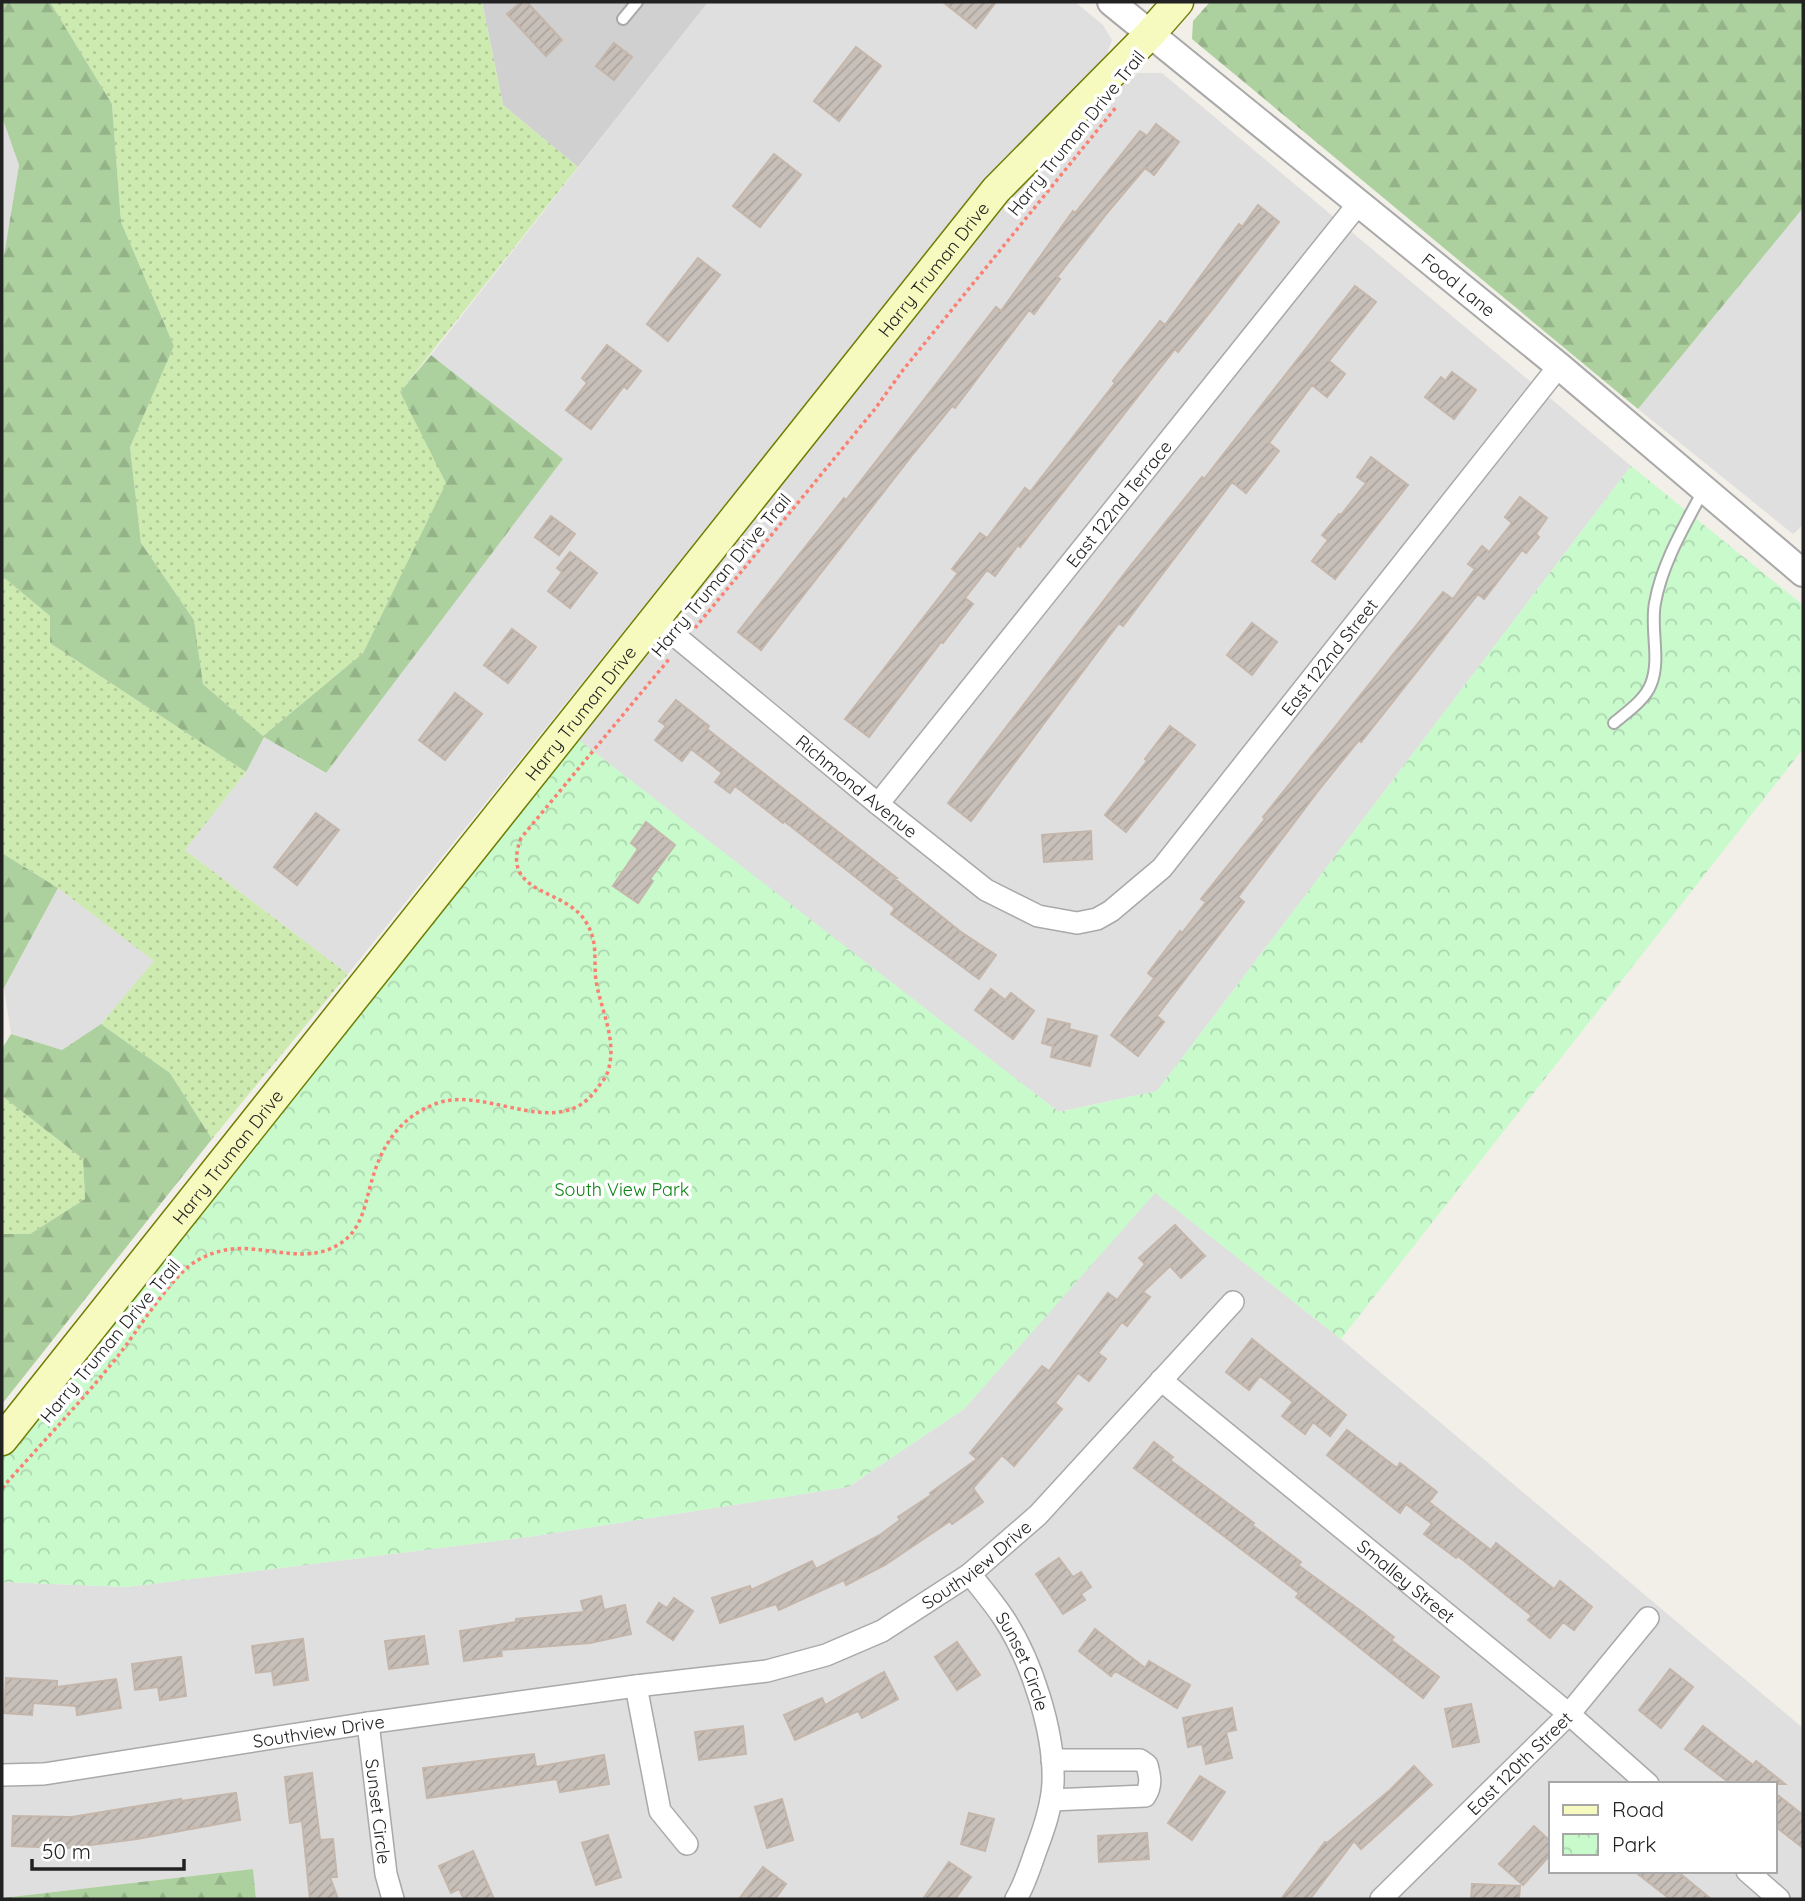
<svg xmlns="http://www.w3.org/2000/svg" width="1805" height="1901" viewBox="0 0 1805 1901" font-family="Quicksand,sans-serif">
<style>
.residential{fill:#e0dfdf;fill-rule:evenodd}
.religious{fill:#d0d0d0}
.grass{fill:url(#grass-dots)}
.forest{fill:url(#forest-firs)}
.park{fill:url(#park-crowns)}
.building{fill:url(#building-hatch);stroke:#c4b6ab;stroke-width:2}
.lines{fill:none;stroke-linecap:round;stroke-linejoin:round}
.service-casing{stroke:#a9a9a9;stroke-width:14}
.minor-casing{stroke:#a9a9a9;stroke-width:24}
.tertiary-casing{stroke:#a9a9a9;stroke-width:30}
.secondary-casing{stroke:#707d05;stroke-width:33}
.path{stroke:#fa8072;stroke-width:3.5;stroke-dasharray:3.5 3.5;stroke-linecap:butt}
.service{stroke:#fff;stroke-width:10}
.minor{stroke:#fff;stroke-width:21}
.tertiary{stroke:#fff;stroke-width:26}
.secondary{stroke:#f7fabf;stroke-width:30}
.labels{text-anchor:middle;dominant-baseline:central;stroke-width:7;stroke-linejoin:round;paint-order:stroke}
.street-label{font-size:18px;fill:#222;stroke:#fff}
.park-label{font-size:18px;fill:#0c8416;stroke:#fff}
</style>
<defs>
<pattern id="grass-dots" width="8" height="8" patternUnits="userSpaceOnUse" patternTransform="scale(1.75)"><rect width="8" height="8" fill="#cdebb0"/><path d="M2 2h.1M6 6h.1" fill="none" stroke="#b0c997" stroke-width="1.8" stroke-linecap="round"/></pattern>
<pattern id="forest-firs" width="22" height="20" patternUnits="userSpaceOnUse" patternTransform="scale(1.75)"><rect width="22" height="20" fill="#add19e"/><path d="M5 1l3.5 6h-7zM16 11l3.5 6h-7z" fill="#95b388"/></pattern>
<pattern id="park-crowns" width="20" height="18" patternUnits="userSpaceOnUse" patternTransform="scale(1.75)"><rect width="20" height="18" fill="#c8facc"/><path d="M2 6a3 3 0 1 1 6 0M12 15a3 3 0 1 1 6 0" fill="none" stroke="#acd6af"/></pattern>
<pattern id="building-hatch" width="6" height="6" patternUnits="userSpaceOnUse" patternTransform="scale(1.75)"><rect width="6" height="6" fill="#c7bfb8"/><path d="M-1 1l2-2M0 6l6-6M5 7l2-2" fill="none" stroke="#aba49e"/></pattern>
</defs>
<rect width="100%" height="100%" fill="#f2efe9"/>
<path class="residential" d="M708,2H1075L1103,25L1112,40L1104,62L990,175L348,974L185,850L246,772L263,736L325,773L562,459L431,355Z
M1137,73H1162L1631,466L1157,1091L1058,1112L574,737L1029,172Z
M2,117L19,165L4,255L2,390Z
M1803,208V525L1793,534L1638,409Z
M58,888L155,961L101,1024L62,1050L11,1034L4,988Z
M1155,1192L1341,1339L1803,1728V1899H256L253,1869L2,1898V1582L127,1587L535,1536L848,1487L964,1409ZM1551,1784H1775V1871H1551Z"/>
<path class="religious" d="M482,2H708L578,167L503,105Z"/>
<path class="grass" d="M50,2H482L503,105L578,167L400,392L447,483L363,653L263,736L203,684L194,620L141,543L130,446L174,346L121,222L112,104Z
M2,576L50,616V643L246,772L185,850L348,974L212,1139L170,1073L101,1024L154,961L58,888L2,853Z
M2,1096L83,1159L85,1199L30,1234H2Z"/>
<path class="forest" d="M2,2H50L112,104L121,222L174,346L130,447L141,543L194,620L203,684L263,736L363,653L446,483L400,392L431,355L563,459L326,773L264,737L246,772L50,643V616L2,576L4,255L19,165L2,117Z
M1210,2H1803V208L1638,409L1192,39L1193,21Z
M2,853L58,888L4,988H2Z
M101,1024L170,1073L212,1139L2,1404V1234H30L85,1199L83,1159L2,1096V1049L11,1034L62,1050Z
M253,1869L256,1899H2V1898Z"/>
<path class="park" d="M1631,466L1803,605V749L1341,1339L1155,1193L964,1409L848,1487L535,1536L127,1587L2,1582V1440L566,730L1059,1112L1157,1091Z"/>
<path class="building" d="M521,2H527L562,40L546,56L507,14Z
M943,2H996L976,28Z
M614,43L632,57L614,80L596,66Z
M856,47L881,66L839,121L814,101Z
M1156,124L1179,142L1154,175L1145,168L1107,213L1057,277L1060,279L1034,314L1029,310L955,408L952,406L913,454L761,650L738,632L844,498L846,500L996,307L1001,311L1073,211L1075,213L1140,131L1147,136Z
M774,154L801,175L760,227L733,206Z
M1258,205L1279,222L1215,306L1178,352L1175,349L1020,547L1018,545L995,576L987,570L965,598L973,604L943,643L941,642L869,737L845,719L958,573L952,569L980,533L987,538L1025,488L1030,492L1115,383L1113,381L1160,321L1165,325L1239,224L1242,227Z
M698,258L720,275L668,341L647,324Z
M1355,286L1376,302L1329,361L1345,374L1327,397L1312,385L1269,443L1279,451L1246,493L1232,482L1123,626L1119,623L971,821L948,803L1128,569L1202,477L1204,479Z
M607,345L641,371L627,389L624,386L591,429L566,410L587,383L582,378Z
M1452,372L1476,390L1454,419L1425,397L1441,377L1445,381Z
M1371,457L1408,485L1335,579L1312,561L1328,540L1322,535L1339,514L1341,515L1366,483L1357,477Z
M1520,497L1547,518L1536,534L1539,537L1526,553L1522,550L1484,599L1478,594L1361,742L1359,740L1321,787L1238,897L1244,902L1157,1016L1164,1022L1138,1056L1111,1035L1154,978L1148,973L1180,931L1182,933L1206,902L1201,899L1265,819L1263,817L1443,592L1453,599L1475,569L1468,564L1482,546L1489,552L1512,523L1505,517Z
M551,516L575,534L559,555L535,537Z
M570,552L597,573L570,608L548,591L562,572L557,568Z
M1252,623L1277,642L1252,675L1227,655Z
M512,629L536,647L508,683L484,665Z
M455,693L482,714L445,760L419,740Z
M676,700L709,726L707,729L897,878L895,879L961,932L996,955L979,979L891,914L895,908L784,821L783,823L735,786L730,793L715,782L722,773L691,749L682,761L655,740L666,726L659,721Z
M1170,726L1195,745L1126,832L1105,815L1147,761L1145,759Z
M316,813L339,830L297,885L274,867Z
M646,822L675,845L650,879L653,881L638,903L613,886L638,849L631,843Z
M1091,831L1092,859L1044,862L1042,835Z
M991,989L1005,1000L1011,993L1034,1011L1013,1039L975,1010Z
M1048,1019L1070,1024L1069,1029L1097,1036L1090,1066L1051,1057L1053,1046L1042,1043Z
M1175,1225L1205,1256L1181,1278L1170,1266L1143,1292L1150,1297L1127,1326L1122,1322L1098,1353L1106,1359L1089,1381L1078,1373L1055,1403L1062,1409L1014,1466L1002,1455L973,1488L983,1502L952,1524L950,1521L885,1565L846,1585L844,1580L779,1610L776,1604L720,1623L712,1598L750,1586L751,1590L812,1561L816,1569L880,1535L900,1520L898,1517L931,1495L930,1493L977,1459L970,1453L1042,1366L1049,1371L1108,1293L1117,1300L1145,1264L1139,1258Z
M1252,1339L1346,1415L1330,1436L1313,1422L1305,1434L1282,1416L1293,1402L1260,1376L1249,1390L1226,1372Z
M1347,1430L1397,1468L1400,1463L1437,1492L1429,1502L1491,1550L1496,1543L1554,1589L1560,1581L1592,1607L1574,1630L1563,1622L1550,1638L1528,1620L1532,1616L1458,1556L1456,1558L1424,1534L1432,1524L1406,1504L1400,1513L1327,1455Z
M1154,1442L1173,1457L1170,1460L1254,1523L1252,1525L1301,1562L1298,1565L1361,1611L1394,1637L1391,1640L1439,1677L1423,1698L1296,1597L1299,1593L1134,1468Z
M1059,1558L1073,1577L1081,1572L1091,1587L1081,1594L1085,1600L1063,1614L1036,1574Z
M601,1596L604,1610L625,1605L631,1634L590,1643L501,1650L502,1656L464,1661L460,1631L516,1622V1619L584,1612L581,1601Z
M674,1598L693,1611L673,1640L647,1622L659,1603L667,1608Z
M1095,1629L1145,1668L1149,1661L1190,1685L1177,1708L1115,1671L1111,1676L1079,1651Z
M424,1636L428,1664L389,1669L385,1641Z
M303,1639L308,1680L274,1685L272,1671L256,1673L252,1646Z
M957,1642L980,1675L957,1690L935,1657Z
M181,1657L186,1696L160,1700L158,1687L135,1690L132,1664Z
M1670,1669L1693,1687L1661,1728L1639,1710Z
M884,1672L898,1699L862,1718L858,1711L795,1740L784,1715L822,1698L825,1705Z
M6,1678L57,1681V1687L116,1679L121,1708L77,1715L76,1706L33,1703L32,1715L4,1713Z
M1471,1704L1479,1742L1453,1747L1445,1709Z
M1232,1708L1236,1730L1226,1732L1232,1758L1206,1764L1202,1744L1188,1747L1183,1718Z
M743,1726L746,1754L699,1760L695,1732Z
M1703,1726L1753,1765L1756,1761L1785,1784H1731L1685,1749Z
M534,1754L536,1767L604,1755L609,1784L560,1792L557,1779L427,1798L423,1768Z
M1414,1766L1432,1785L1361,1849L1354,1841L1310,1899H1281L1325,1842L1327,1843L1390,1790Z
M312,1773L320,1840L333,1839L337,1877H330L338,1899H310L302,1821L290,1823L285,1777Z
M1200,1776L1225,1792L1192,1840L1168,1823Z
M236,1793L240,1820L137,1839L67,1848L12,1846L13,1816L72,1817L181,1799V1801Z
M1775,1793L1803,1815V1848L1775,1826Z
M782,1799L793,1840L767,1848L755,1807Z
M969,1813L994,1819L985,1851L961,1844Z
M1534,1826L1551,1842V1854L1523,1885L1499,1864Z
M1147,1833L1149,1859L1099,1862L1098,1836Z
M608,1835L621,1877L596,1885L582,1843Z
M473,1851L494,1899H464L459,1889L451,1893L439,1866Z
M949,1862L971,1877L955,1899H923Z
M763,1867L786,1884L775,1899H739Z
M1634,1871H1677L1711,1899H1670Z
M1472,1884L1520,1886L1519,1899H1471Z"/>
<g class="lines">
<defs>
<path id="service" d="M623,19L637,2
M1614,723C1627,712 1645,700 1651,684C1661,659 1650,629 1655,603C1662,563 1685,525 1704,489"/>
<g id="minor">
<path id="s1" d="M655,619L878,804L986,890L1038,916L1077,923L1097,919L1111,911L1162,868L1559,366"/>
<path id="s2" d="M878,804L1359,203"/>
<path id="s3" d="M1161,1380L1569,1714L1648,1784"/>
<path id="s4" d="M970,1574C981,1588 993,1602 1003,1617C1031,1659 1055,1732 1053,1783C1052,1806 1044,1829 1036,1850C1030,1867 1025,1884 1016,1899"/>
<path d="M636,1686L660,1811L687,1844"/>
<path id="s5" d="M368,1723L386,1874L393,1899"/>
<path id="s6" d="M2,1775L44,1774L368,1723L636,1686L767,1671L826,1655L882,1631L970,1574L1038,1515L1233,1302"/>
<path d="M1051,1800L1145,1796C1152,1785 1150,1777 1147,1765L1140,1760H1052"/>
<path d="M1747,1871L1779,1899"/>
<path id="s7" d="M1381,1899L1569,1714L1648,1618"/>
</g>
<g id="tertiary">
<path id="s8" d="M1111,2L1559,366L1803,573"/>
</g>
<g id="secondary">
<path id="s9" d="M2,1440L996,190L1150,34L1178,2"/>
</g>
</defs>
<use href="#service" class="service-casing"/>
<use href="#minor" class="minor-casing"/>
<use href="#tertiary" class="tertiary-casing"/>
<use href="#secondary" class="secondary-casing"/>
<path class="path" d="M695,628L875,409L903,370L1117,106
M2,1488C41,1444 81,1402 118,1356C136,1333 174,1272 198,1260C214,1251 232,1247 251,1249C282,1251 313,1262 341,1243C363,1228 365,1203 372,1180C382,1144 402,1114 441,1102C490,1088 559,1141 596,1090C600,1084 606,1078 608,1071C617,1042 603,1015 597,986C592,963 600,945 586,922C565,887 499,896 521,838L670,658"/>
<use href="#service" class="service"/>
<use href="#minor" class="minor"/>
<use href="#tertiary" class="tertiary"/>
<use href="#secondary" class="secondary"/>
</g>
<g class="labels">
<g class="street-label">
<text transform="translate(1076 133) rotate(-51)">Harry Truman Drive Trail</text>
<text stroke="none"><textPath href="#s9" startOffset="1496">Harry Truman Drive</textPath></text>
<text stroke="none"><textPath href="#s8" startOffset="448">Food Lane</textPath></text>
<text stroke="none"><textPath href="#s2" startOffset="385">East 122nd Terrace</textPath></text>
<text transform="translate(721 575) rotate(-50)">Harry Truman Drive Trail</text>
<text stroke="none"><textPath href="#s1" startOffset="898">East 122nd Street</textPath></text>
<text stroke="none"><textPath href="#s9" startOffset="929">Harry Truman Drive</textPath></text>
<text stroke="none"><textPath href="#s1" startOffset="262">Richmond Avenue</textPath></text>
<text stroke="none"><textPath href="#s9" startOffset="362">Harry Truman Drive</textPath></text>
<text transform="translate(110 1341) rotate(-50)">Harry Truman Drive Trail</text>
<text stroke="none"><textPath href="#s6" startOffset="1010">Southview Drive</textPath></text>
<text stroke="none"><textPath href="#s3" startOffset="317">Smalley Street</textPath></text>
<text stroke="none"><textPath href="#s4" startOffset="103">Sunset Circle</textPath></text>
<text stroke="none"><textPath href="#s6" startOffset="320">Southview Drive</textPath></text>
<text stroke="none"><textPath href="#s7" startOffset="194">East 120th Street</textPath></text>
<text stroke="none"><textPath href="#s5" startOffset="89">Sunset Circle</textPath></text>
</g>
<g class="park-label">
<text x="622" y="1189">South View Park</text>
</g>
</g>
<rect width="1805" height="1901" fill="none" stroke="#222222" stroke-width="7"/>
<rect x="1549" y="1782" width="228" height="91" fill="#ffffff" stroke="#a7a7a7" stroke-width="2"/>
<rect x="1563" y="1805" width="35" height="10" fill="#f7fabf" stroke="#a7a7a7" stroke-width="2"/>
<text x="1612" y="1817" font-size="21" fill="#222222">Road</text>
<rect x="1563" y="1834" width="35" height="21" fill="url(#park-crowns)" stroke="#a7a7a7" stroke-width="2"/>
<text x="1612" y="1852" font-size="21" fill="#222222">Park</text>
<path d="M32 1859v10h152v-10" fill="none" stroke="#222222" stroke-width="3.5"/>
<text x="42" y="1859" font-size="21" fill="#222222" stroke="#ffffff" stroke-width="5" paint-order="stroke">50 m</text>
</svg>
